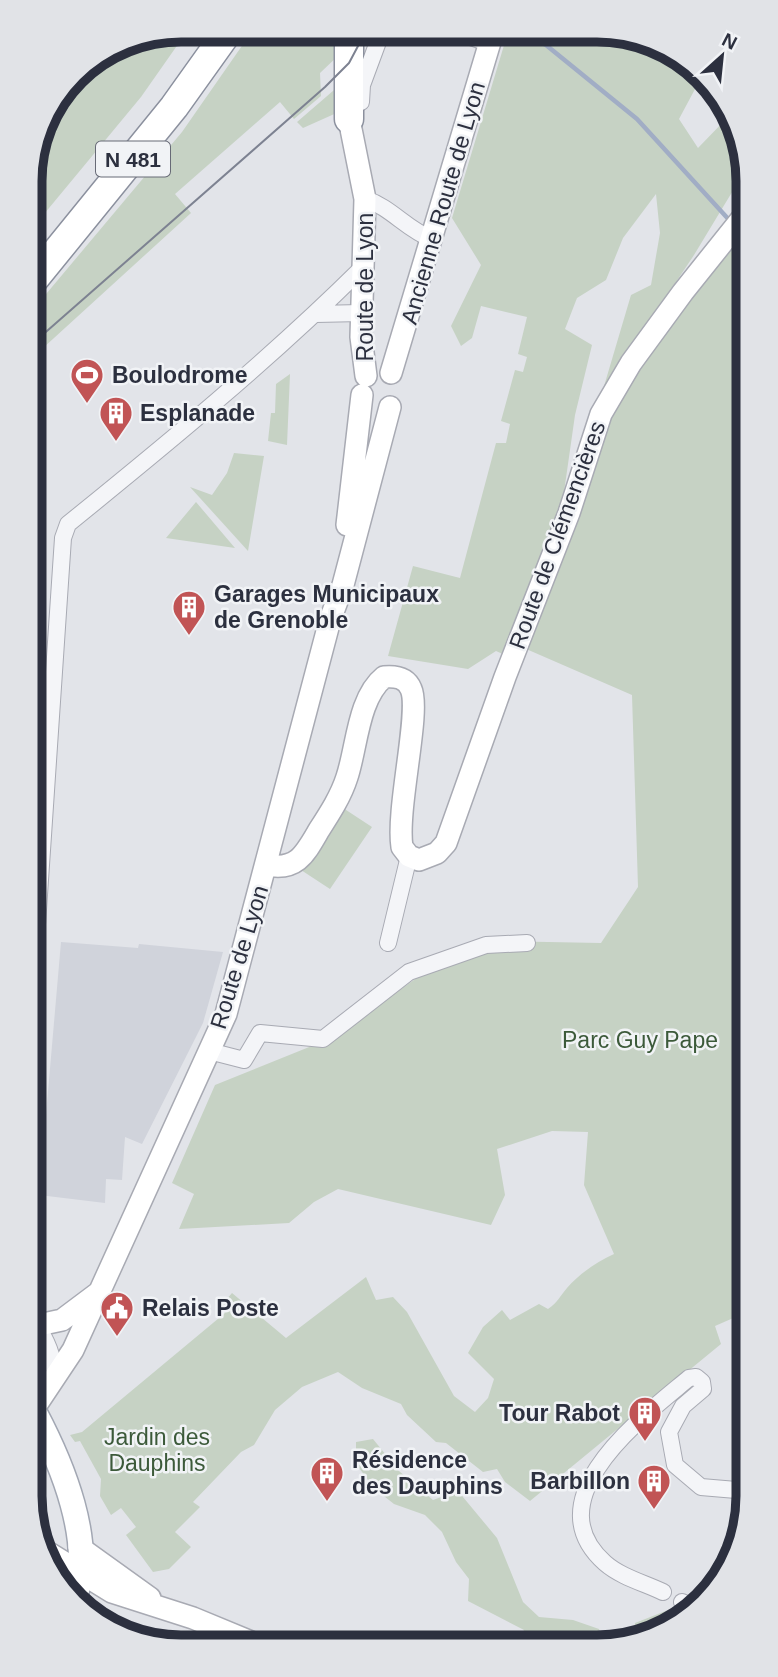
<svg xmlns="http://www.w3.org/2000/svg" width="778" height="1677" viewBox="0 0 778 1677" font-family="Arial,sans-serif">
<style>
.built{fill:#d0d3db}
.green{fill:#c6d2c4}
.water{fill:#a1adc5}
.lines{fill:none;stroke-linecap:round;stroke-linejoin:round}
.stream{stroke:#a1adc5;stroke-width:4.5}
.street-casing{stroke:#a8aab3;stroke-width:18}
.secondary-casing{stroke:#a8aab3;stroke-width:24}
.primary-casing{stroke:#a2a7b3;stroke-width:27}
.highway-casing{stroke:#8b909e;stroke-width:31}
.street{stroke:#f4f5f8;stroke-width:16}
.secondary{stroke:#fff;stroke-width:21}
.primary{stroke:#fff;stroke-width:24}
.highway{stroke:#fff;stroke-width:28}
.tram{stroke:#7d8291;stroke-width:2}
.labels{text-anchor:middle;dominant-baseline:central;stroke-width:5;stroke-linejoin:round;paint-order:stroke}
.shield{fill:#f1f3f6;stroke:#676a76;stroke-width:2}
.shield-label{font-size:21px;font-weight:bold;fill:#2c303f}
.street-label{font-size:23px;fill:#2c303f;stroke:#f1f3f6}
.poi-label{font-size:23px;font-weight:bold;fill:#2c303f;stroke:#f1f3f6;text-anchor:start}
.park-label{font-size:23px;fill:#3c5a3a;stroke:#f1f3f6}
.rim{fill:none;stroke:#2c303f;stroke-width:9}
</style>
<rect width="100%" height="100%" fill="#e2e4e9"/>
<path class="built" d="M61,942L138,948L139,944L223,952L203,1023L142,1144L125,1137L122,1180L106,1179L105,1203L39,1195Z"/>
<path class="green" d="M181,30H188L141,97L30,231V171L35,153L101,55L123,41Z
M253,30L345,31L341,53L320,73L321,96L294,119L280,102L175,194L191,213L31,359V312L182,132Z
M508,32L626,33L697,68L702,76L679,119L698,148L728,117L743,141V174L694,255L602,393L631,295L651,285L660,233L656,194L623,238L606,280L577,298L565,329L592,345L575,415L563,499L505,655L496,651L468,669L388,656L413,566L460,578L496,443H506L510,424L501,421L515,370L523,372L527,357L518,354L527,317L481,306L472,338L461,346L451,326L481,265L452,218Z
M341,84V111L303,128L297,122Z
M743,218L747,1312L715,1326L721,1344L530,1501L505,1482L497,1469L483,1472L446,1443L436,1442L407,1415L401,1404L362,1388L338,1372L302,1387L275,1410L254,1445L241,1452L193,1502L200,1507L175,1532L191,1547L169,1569L153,1572L126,1535L136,1527L121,1508L111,1515L100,1496L101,1479L80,1441L75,1442L70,1435L82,1432L225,1313L220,1307L232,1293L286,1338L366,1277L376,1300L393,1297L407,1312L454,1396L475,1412L488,1398L494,1379L468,1353L483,1327L502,1310L510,1320L539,1304L548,1309C558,1302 560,1296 567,1288C580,1273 597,1262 614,1254L584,1185L588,1132L552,1131L497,1149L505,1195L491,1225L338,1189L314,1202L289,1223L179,1229L194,1194L172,1183L215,1085L334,1037L460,947L497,941L601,943L638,887L632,695L517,645L601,414Z
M290,374L287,445L268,441L271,413H275L276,384Z
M234,453L264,456L248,551L190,487L212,495L227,473Z
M196,502L235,548L166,538Z
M343,808L372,827L330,889L301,870Z
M373,1439L399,1471L433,1500L458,1491L497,1538L523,1602L539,1617L573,1620L599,1629L603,1642L533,1643L521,1636L524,1630L468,1601L469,1579L456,1562L442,1532L425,1515L394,1504L375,1489L356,1464V1442Z
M686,1603L696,1605L632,1642L635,1623Z
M97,1618H121L180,1644H152Z"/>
<path class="water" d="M101,55L35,153L45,114L81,68Z"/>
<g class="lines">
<path class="stream" d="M522,32L546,45L637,119L731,222"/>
<defs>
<path id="street" d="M456,32L488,43
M361,102L362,85L382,31
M365,199C391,207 407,230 432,239
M316,314L361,313
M388,943L409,856
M33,984L63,538L68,524C168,443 269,360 361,269
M209,1051L244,1060L260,1033L323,1039L409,972L486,945L527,943
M34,1321C47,1340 54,1357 55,1379
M663,1592C644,1583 621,1577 605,1563C532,1498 644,1416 689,1378L696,1377L702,1382L703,1389L683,1406L669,1432L675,1465L701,1487L748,1491
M682,1602L693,1607"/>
<path id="secondary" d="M349,119L365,199L361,337L366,376
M391,373L493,32
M347,525L362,395
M267,865C297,871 305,854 319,830C330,813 341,796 347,777C357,747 358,698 384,677C395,676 406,677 411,689C421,711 396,809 402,847L409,856L419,860L437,853L446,843L505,677L569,513L601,414L631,363L683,292L743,217
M34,1326L62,1320L98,1293
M35,1407L73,1350L226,1014L330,620L343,585L390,407
M79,1547L150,1598
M44,1550L112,1592L193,1618L256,1644"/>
<path id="primary" d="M35,1413C61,1462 96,1544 74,1599"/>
<path id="highway" d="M349,31V119
M31,283L174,107L229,30"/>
</defs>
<use href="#street" class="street-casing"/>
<use href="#secondary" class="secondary-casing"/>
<use href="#primary" class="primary-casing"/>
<use href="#highway" class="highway-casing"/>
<use href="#street" class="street"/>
<use href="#secondary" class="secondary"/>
<use href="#primary" class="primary"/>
<use href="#highway" class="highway"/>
<path class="tram" d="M31,345L325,87L349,63L366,31"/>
</g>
<defs>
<symbol id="stadium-pin" viewBox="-11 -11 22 30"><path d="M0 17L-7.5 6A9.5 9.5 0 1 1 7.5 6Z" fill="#c15455" stroke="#f1f3f6"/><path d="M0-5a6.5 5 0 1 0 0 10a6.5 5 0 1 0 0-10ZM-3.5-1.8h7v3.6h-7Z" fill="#fff"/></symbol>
<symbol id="building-pin" viewBox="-11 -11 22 30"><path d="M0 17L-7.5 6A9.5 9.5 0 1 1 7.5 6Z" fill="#c15455" stroke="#f1f3f6"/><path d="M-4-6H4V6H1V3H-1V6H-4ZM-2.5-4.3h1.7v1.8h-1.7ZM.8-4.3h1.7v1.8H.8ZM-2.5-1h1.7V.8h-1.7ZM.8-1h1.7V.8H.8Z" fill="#fff"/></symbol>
<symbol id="civic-pin" viewBox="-11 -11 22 30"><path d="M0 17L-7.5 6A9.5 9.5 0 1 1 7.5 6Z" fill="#c15455" stroke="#f1f3f6"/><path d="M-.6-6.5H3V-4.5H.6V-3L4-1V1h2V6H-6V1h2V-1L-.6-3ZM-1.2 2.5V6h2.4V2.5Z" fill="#fff"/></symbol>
</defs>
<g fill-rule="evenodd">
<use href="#stadium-pin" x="68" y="356" width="38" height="52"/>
<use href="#building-pin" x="97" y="394" width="38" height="52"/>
<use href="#building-pin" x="170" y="588" width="38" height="52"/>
<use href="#civic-pin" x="98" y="1289" width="38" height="52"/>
<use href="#building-pin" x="626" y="1394" width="38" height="52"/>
<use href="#building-pin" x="308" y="1454" width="38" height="52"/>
<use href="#building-pin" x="635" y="1462" width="38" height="52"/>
</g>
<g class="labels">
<rect class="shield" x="96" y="141.5" width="74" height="35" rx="5"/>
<g class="shield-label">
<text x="133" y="159">N 481</text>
</g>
<g class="street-label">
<text transform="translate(443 203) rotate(-74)">Ancienne Route de Lyon</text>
<text transform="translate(365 287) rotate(-90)">Route de Lyon</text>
<text transform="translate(557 535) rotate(-70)">Route de Clémencières</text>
<text transform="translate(239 957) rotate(-73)">Route de Lyon</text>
</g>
<g class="poi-label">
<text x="112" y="375">Boulodrome</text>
<text x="140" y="413">Esplanade</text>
<text x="214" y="594">Garages Municipaux<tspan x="214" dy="26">de Grenoble</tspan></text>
<text x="142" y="1308">Relais Poste</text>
<text x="620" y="1413" text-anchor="end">Tour Rabot</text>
<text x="352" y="1460">Résidence<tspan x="352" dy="26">des Dauphins</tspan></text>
<text x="630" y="1481" text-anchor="end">Barbillon</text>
</g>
<g class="park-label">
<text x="640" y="1040">Parc Guy Pape</text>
<text x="157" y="1437">Jardin des<tspan x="157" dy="26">Dauphins</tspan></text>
</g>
</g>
<path d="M0 0H778V1677H0ZM181 42H597A139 139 0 0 1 736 181V1496A139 139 0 0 1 597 1635H181A139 139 0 0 1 42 1496V181A139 139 0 0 1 181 42Z" fill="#e1e3e7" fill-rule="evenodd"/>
<path class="rim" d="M181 42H597A139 139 0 0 1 736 181V1496A139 139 0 0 1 597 1635H181A139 139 0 0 1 42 1496V181A139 139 0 0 1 181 42Z"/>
<g transform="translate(722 56) rotate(27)" stroke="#f1f3f6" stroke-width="5" paint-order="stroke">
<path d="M0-5L12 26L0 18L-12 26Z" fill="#2c303f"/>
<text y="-10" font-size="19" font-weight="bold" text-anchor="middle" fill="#2c303f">N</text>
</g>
</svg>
